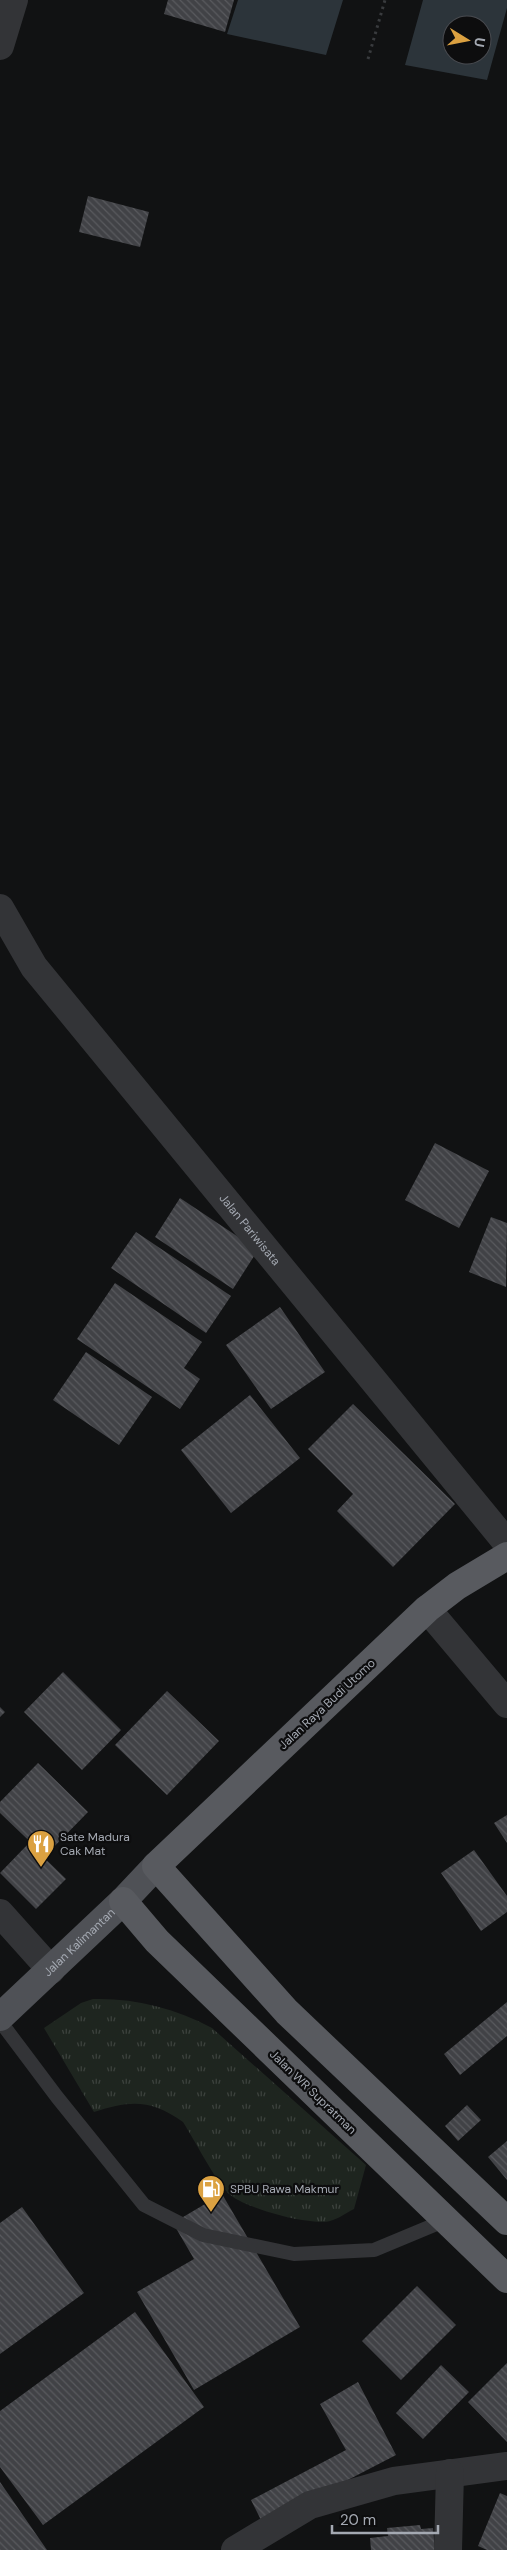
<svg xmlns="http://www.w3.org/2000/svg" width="507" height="2550" viewBox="0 0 507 2550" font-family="'DM Sans',sans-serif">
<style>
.grass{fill:url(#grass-tufts)}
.water{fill:#2c343a;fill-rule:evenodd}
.building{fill:url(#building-back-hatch)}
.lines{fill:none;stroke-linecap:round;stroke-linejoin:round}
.path{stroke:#393b3e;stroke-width:3;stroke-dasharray:2.5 4;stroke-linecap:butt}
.service{stroke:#333437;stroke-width:14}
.minor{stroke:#333437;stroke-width:28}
.primary{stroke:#4f5156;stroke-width:28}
.trunk{stroke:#585a5f;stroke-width:28}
.labels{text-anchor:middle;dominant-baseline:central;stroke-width:4.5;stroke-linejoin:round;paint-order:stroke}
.street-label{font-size:12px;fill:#a4a9b2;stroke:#0d0d0e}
.poi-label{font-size:12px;fill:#a4a9b2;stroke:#0d0d0e;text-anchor:start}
</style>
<defs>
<pattern id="grass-tufts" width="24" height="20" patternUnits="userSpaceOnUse" patternTransform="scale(1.25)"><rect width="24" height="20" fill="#1e251f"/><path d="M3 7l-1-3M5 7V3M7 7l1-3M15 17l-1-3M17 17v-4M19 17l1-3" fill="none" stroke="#3c423d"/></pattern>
<pattern id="building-back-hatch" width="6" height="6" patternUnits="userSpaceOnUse" patternTransform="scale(1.25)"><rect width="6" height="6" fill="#414246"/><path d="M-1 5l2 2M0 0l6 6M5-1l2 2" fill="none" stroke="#595a5e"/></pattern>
</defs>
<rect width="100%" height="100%" fill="#111213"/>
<path class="grass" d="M93,1999C135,1998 175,2008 212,2028L366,2165L354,2209C346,2213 338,2219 330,2221C309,2226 243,2208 228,2193C214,2178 195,2141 183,2122C151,2099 130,2100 94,2112L44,2028L81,2003Z"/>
<path class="water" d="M238,0H343L326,55L227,34Z
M423,0H507V8L487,80L405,65ZM452,25H482V55H452Z"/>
<path class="building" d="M168,0H234L225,32L164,14Z
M88,196L149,212L140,247L79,232Z
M435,1143L489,1171L459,1228L405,1200Z
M180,1198L258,1250L233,1289L155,1237Z
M491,1217L507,1223L506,1287L469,1272Z
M136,1232L231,1296L206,1333L111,1268Z
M115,1283L202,1342L184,1368L200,1379L180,1409L77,1339Z
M280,1307L325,1372L271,1409L226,1345Z
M86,1352L152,1397L119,1445L53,1400Z
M250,1395L300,1458L231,1513L181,1450Z
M353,1404L455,1504L393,1567L337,1511L353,1494L308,1449Z
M63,1672L121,1730L82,1770L24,1712Z
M167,1691L219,1741L167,1795L115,1745Z
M0,1707L5,1712L0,1717Z
M38,1763L88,1812L45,1856L0,1813V1802Z
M507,1815V1843L494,1823Z
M29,1843L66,1879L36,1909L0,1873Z
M474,1850L507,1896V1912L481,1931L441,1873Z
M507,2002V2036L460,2075L444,2054Z
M467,2105L481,2120L458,2141L445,2126Z
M507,2141V2180L488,2157Z
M222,2194L300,2327L194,2390L137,2292L194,2259L173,2223Z
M22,2207L84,2293L0,2354V2223Z
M417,2286L456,2325L401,2380L362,2341Z
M135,2312L204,2407L43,2525L0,2467V2411Z
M507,2363V2442L468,2402Z
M441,2365L469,2392L423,2439L396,2413Z
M358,2382L396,2455L263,2524L251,2500L346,2450L320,2404Z
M0,2482L47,2550H0Z
M500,2493L507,2496V2550H487L478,2546Z
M420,2525L421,2529L433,2528L435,2550H371L370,2538L388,2536L387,2528Z"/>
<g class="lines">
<path class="path" d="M368,59L385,0"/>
<path class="service" d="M0,2021L57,2097L144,2205L203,2235L294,2254L374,2250L446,2220"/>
<g class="minor">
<path d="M0,46L14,0"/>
<path id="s1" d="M0,908L34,967L507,1543"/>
<path d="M427,1609L507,1704"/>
<path d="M0,1913L51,1970"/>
<path d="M235,2550L310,2505L394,2481L507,2466"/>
<path d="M448,2550L450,2473"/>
</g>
<path class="primary" id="s2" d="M0,2017L123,1901L156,1866"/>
<path class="trunk" d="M507,1556L457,1586L427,1609L156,1866L287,2012L507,2221
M123,1901L157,1941L507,2279"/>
</g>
<defs>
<symbol id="restaurant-pin" viewBox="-11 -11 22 30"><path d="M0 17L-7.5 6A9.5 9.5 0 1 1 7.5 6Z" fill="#dba141" stroke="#0d0d0e"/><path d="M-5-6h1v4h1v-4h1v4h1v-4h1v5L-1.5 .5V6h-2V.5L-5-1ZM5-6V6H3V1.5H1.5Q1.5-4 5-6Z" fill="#fff"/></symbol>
<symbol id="fuel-pin" viewBox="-11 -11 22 30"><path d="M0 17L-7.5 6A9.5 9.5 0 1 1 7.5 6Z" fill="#dba141" stroke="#0d0d0e"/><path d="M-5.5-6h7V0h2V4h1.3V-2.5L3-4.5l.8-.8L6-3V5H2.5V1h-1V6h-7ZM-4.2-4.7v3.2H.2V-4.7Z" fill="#fff"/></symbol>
</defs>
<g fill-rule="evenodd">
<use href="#restaurant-pin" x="25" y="1828" width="32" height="43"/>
<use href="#fuel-pin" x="195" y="2173" width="32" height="43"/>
</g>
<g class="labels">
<g class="street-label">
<text stroke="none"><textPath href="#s1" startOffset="408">Jalan Pariwisata</textPath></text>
<text transform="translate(327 1704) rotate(-43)">Jalan Raya Budi Utomo</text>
<text stroke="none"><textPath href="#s2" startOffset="109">Jalan Kalimantan</textPath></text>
<text transform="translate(313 2092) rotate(44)">Jalan WR Supratman</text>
</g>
<g class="poi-label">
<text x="60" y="1837">Sate Madura<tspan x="60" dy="14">Cak Mat</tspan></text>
<text x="230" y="2189">SPBU Rawa Makmur</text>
</g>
</g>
<g transform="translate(467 40) rotate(100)"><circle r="24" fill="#0d0d0e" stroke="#494b50"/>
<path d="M0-4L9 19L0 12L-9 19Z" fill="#dba141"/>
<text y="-8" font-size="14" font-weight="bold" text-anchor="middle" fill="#a4a9b2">U</text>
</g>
<path d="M332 2525v8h106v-8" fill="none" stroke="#a4a9b2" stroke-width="2.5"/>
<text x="340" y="2525" font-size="15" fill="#a4a9b2" stroke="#0d0d0e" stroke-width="4" paint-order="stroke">20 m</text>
</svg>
